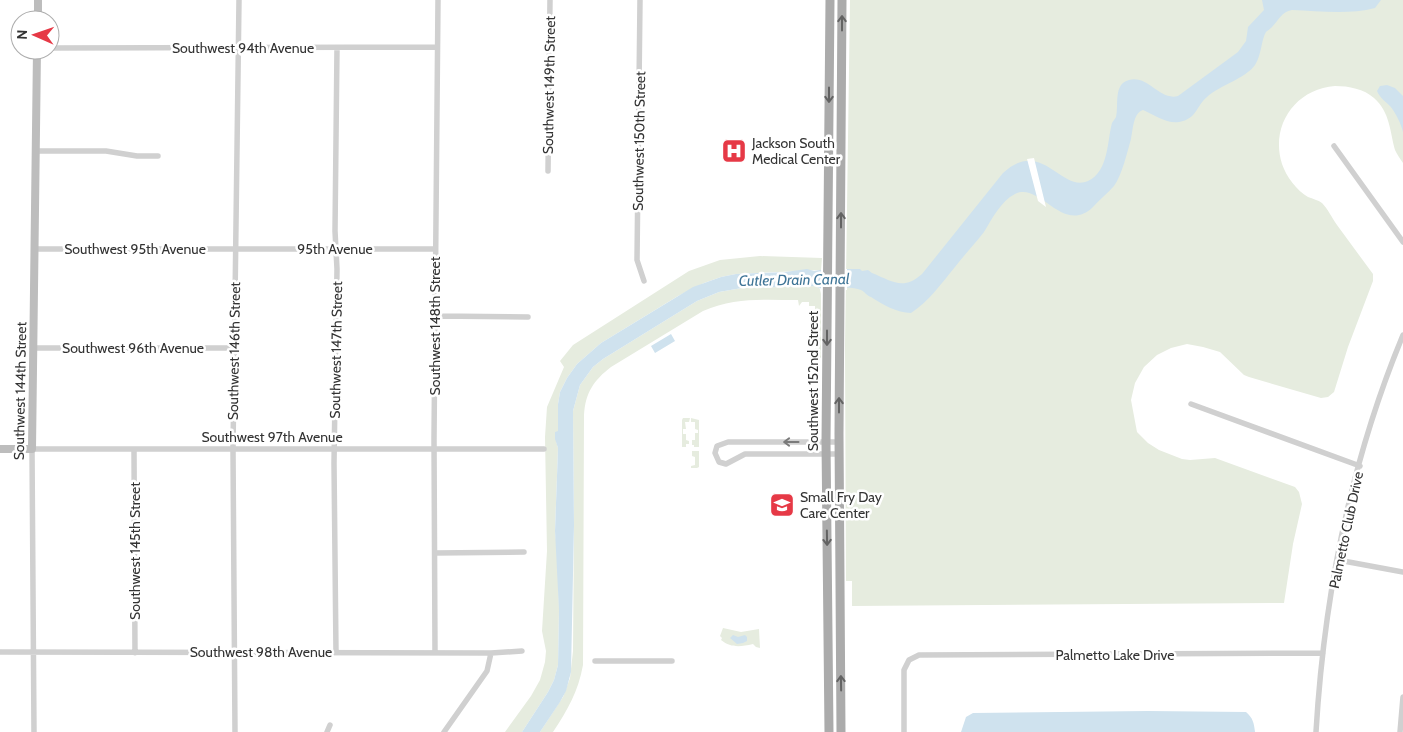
<svg xmlns="http://www.w3.org/2000/svg" width="1403" height="732" viewBox="0 0 1403 732" font-family="Cabin,sans-serif">
<style>
.green{fill:#e6ecdf}
.water{fill:#cfe2ee}
.pier{fill:#fff}
.lines{fill:none;stroke-linecap:round;stroke-linejoin:round}
.street{stroke:#d0d0d0;stroke-width:5.5}
.secondary{stroke:#bdbdbd;stroke-width:8}
.primary{stroke:#ababab;stroke-width:9}
.oneway{stroke:#636363}
.oneway2{stroke:#7a7a7a}
.labels{text-anchor:middle;dominant-baseline:central;stroke-width:5;stroke-linejoin:round;paint-order:stroke}
.street-label{font-size:14px;fill:#333;stroke:#fff}
.poi-label{font-size:14px;fill:#333;stroke:#fff;text-anchor:start}
.water-label{font-size:15px;font-style:italic;fill:#3f7597;stroke:#fff}
</style>
<rect width="100%" height="100%" fill="#fff"/>
<path class="green" d="M850,0H1403V163C1400,159 1397,154 1395,150C1390,132 1390,112 1374,98C1364,89 1349,86 1335,86C1295,89 1270,126 1282,164C1286,176 1297,191 1308,197C1313,199 1318,200 1322,203C1328,209 1332,218 1337,225C1349,241 1361,258 1373,274V281L1348,347L1334,392L1328,397L1321,398L1249,377L1244,375L1220,352L1203,347L1187,344L1171,348L1157,355L1144,367L1135,383L1131,400L1137,432L1148,443L1159,450L1182,459L1190,460L1215,458L1295,487L1299,492L1302,504L1293,544L1284,603L852,606V581H846L845,346Z
M760,256L822,258L821,270L736,274L721,277L704,283L678,296L601,343L577,364L567,378L560,392L558,404V432L556,441L558,448L555,531L558,558L559,610L558,665L554,680L548,692L522,732H505L531,696L540,680L545,662L546,651L542,631L547,551L545,437L547,407L564,367L560,361L573,345L689,271L720,260Z
M817,286L820,289L821,294V358H815V333L809,332L815,330V306H809V302H802L799,306L798,300C764,300 735,297 703,311L611,367C594,380 585,393 584,415L583,665C578,692 568,709 553,732H540L563,697L570,678L573,651L574,525L573,411L580,385L593,367L603,359L697,301L719,292L742,288Z
M683,418H690L689,422H685L686,429H683V434H686V440L689,441V444H686V447H682V420Z
M691,418L699,420V447H694V445H692V440H695V433H698V430L695,429V422H691Z
M692,451H699V467L697,468H691V466L695,465V457L692,456Z
M723,628L741,632L759,629L760,648L756,647L753,644C740,647 731,648 721,640L722,638L720,636Z"/>
<path class="water" d="M1262,0H1381L1375,8C1349,15 1318,11 1292,10C1281,12 1279,20 1272,27C1270,29 1267,31 1266,32C1261,40 1262,54 1255,65C1245,79 1220,85 1207,97C1196,106 1197,119 1179,122C1167,124 1154,115 1143,110C1133,113 1133,130 1131,139C1127,153 1122,175 1114,186C1108,193 1099,200 1093,207C1063,236 1040,181 1015,194C1001,201 992,219 984,232C975,244 964,255 955,267C941,284 929,301 911,313C897,313 882,304 871,297C867,296 865,292 861,290C849,285 832,290 818,288L817,286L742,288L719,292L697,301L603,359L593,367L580,385L573,411L574,525L571,672L566,691L560,702L540,732H522L548,692L554,680L558,665L559,610L555,531L558,448L555,439V432L558,431V404L560,392L567,378L577,364L601,343L693,287L721,277L736,274L785,272L807,269L814,271L825,269H860L862,271L868,270L872,273C892,281 903,291 922,274L1003,173C1042,137 1061,193 1088,181C1109,171 1107,141 1112,123C1113,121 1115,119 1116,117C1119,105 1113,84 1129,80C1149,75 1159,101 1178,96L1238,52L1246,41L1248,27L1264,10Z
M1387,85L1395,88L1403,96V132C1401,124 1396,113 1390,106C1385,101 1380,98 1377,91L1380,86Z
M671,334L675,341L655,353L651,346Z
M733,635L738,637L745,635L747,637V641L743,643L737,644L730,638Z
M1148,711L1246,712C1253,718 1254,723 1255,732H961L966,717L973,713Z"/>
<path class="pier" d="M1034,158L1046,207L1038,201L1027,159Z
M821,269H847V290H821Z"/>
<g class="lines">
<path class="street" d="M640,0L637,260L644,281
M50,48L437,47
M1334,146L1403,242
M35,151H106L137,156H158
M548,171L550,0
M34,249H435
M435,316L528,317
M33,348H234
M1191,404L1360,466
M839,442H728L717,446L715,453L719,462L726,464L745,454H839
M134,450L135,653
M435,553L524,552
M1338,560L1403,572
M0,652L491,653L522,651
M336,652L334,463L337,269L335,231L337,48
M435,652L434,439L438,0
M595,661H672
M34,732L32,449H544
M235,732L233,450L239,0
M327,732L330,725
M444,732L487,671L491,653
M904,732V670L909,660L919,655L1323,653
M1316,732C1324,597 1351,460 1403,335
M1400,732L1403,697"/>
<path class="secondary" d="M38,20V0
M0,449H32L37,50"/>
<path class="primary" d="M829,732L826,442L830,0
M841,732L839,434L842,0"/>
</g>
<defs><path id="oneway-shaft" d="M-6 0H5M1.5-3L5.5 0L1.5 3" fill="none" stroke-width="1.6" stroke-linecap="round" stroke-linejoin="round" transform="scale(1.25)"/></defs>
<g class="oneway">
<use href="#oneway-shaft" transform="translate(842 23) rotate(-90)"/>
<use href="#oneway-shaft" transform="translate(829 95) rotate(90)"/>
<use href="#oneway-shaft" transform="translate(841 220) rotate(-90)"/>
<use href="#oneway-shaft" transform="translate(827 338) rotate(90)"/>
<use href="#oneway-shaft" transform="translate(839 405) rotate(-90)"/>
<use href="#oneway-shaft" transform="translate(827 538) rotate(89)"/>
<use href="#oneway-shaft" transform="translate(841 683) rotate(-91)"/>
</g>
<use class="oneway2" href="#oneway-shaft" transform="translate(791 442) rotate(180)"/>
<defs>
<symbol id="hospital-square" viewBox="-11 -11 22 22"><rect x="-9" y="-9" width="18" height="18" rx="4" fill="#e63946" stroke="#fff"/><path d="M-5-5h3v3.5h4V-5h3V5h-3V1.5h-4V5h-3Z" fill="#fff"/></symbol>
<symbol id="school-square" viewBox="-11 -11 22 22"><rect x="-9" y="-9" width="18" height="18" rx="4" fill="#e63946" stroke="#fff"/><path d="M0-5L7-2L0 1L-7-2ZM-4 1L0 2.5L4 1V4Q0 6-4 4Z" fill="#fff"/></symbol>
</defs>
<g fill-rule="evenodd">
<use href="#hospital-square" x="720" y="137" width="28" height="28"/>
<use href="#school-square" x="768" y="491" width="28" height="28"/>
</g>
<g class="labels">
<g class="street-label">
<text x="243" y="48">Southwest 94th Avenue</text>
<text transform="translate(549 85) rotate(-89)">Southwest 149th Street</text>
<text transform="translate(639 141) rotate(-89)">Southwest 150th Street</text>
<text x="135" y="249">Southwest 95th Avenue</text>
<text x="335" y="249">95th Avenue</text>
<text transform="translate(435 326) rotate(-90)">Southwest 148th Street</text>
<text x="133" y="348">Southwest 96th Avenue</text>
<text transform="translate(336 350) rotate(-89)">Southwest 147th Street</text>
<text transform="translate(234 351) rotate(-89)">Southwest 146th Street</text>
<text transform="translate(813 381) rotate(-90)">Southwest 152nd Street</text>
<text transform="translate(20 391) rotate(-89)">Southwest 144th Street</text>
<text x="272" y="437">Southwest 97th Avenue</text>
<text transform="translate(1346 530) rotate(-78)">Palmetto Club Drive</text>
<text transform="translate(135 551) rotate(-90)">Southwest 145th Street</text>
<text x="261" y="652">Southwest 98th Avenue</text>
<text x="1115" y="655">Palmetto Lake Drive</text>
</g>
<g class="poi-label">
<text x="752" y="143">Jackson South<tspan x="752" dy="16">Medical Center</tspan></text>
<text x="800" y="497">Small Fry Day<tspan x="800" dy="16">Care Center</tspan></text>
</g>
<g class="water-label">
<text transform="translate(794 280) rotate(-1)">Cutler Drain Canal</text>
</g>
</g>
<g transform="translate(35 35) rotate(272)"><circle r="24" fill="#ffffff" stroke="#adadad"/>
<path d="M0-4L9 19L0 12L-9 19Z" fill="#e63946"/>
<text y="-8" font-size="14" font-weight="bold" text-anchor="middle" fill="#333333">N</text>
</g>
</svg>
